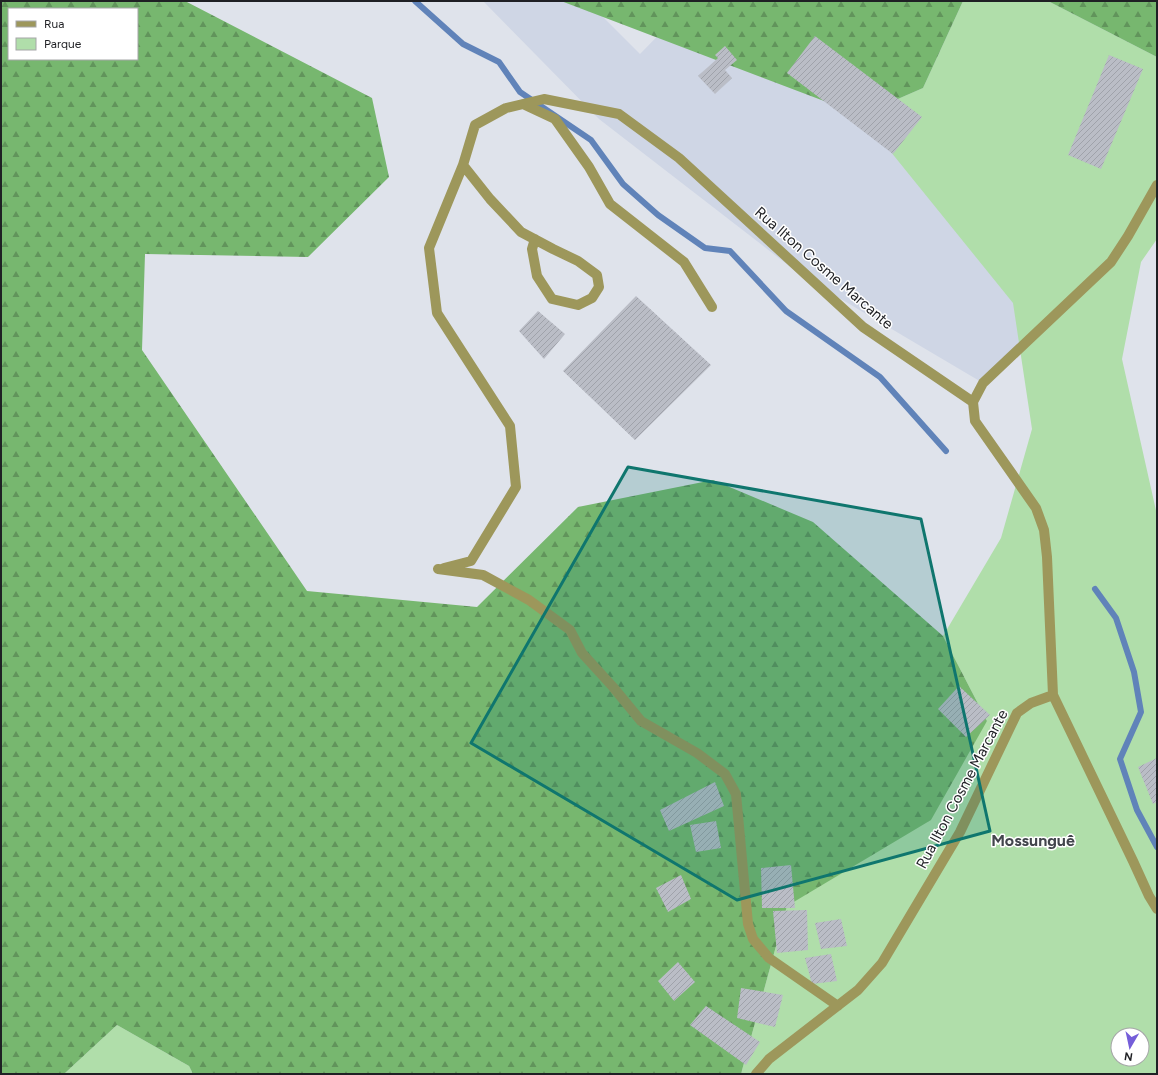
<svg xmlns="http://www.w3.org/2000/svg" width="1158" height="1075" viewBox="0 0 1158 1075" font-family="Figtree,sans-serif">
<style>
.built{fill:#cfd6e5}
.green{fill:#b0deaa;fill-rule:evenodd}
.forest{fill:url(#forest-firs);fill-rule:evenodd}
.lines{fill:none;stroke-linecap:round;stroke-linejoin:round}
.stream{stroke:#6083b9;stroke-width:6}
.building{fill:url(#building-hatch)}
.minor{stroke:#9d975b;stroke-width:10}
.marked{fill:#0f766e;fill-opacity:0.2;stroke:#0f766e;stroke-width:3;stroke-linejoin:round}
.labels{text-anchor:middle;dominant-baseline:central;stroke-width:3;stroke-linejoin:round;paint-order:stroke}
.street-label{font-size:15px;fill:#1f2024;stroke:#fff}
.neighbourhood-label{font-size:16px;font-weight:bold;fill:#42454c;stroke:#fff}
</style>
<defs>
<pattern id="forest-firs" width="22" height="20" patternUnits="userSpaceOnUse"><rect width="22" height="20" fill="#77b76f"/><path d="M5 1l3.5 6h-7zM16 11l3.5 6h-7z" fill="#61945b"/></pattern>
<pattern id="building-hatch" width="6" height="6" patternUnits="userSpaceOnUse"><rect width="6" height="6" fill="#babdc6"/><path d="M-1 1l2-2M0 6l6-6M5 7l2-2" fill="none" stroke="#9fa2aa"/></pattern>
</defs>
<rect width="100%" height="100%" fill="#dfe3eb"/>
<path class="built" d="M483,1H587L640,54L692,1H1157V185L1128,236L983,383L802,276L599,119Z"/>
<path class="green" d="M963,1H1048L1157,57V239L1141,262L1122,359L1157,515V1074H741L787,906L987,721L943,636L1001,538L1032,429L1013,303L861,115L923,88ZM1118,1035H1142V1059H1118Z
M117,1025L189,1066L193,1074H64Z"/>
<path class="forest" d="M1,1H185L372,98L389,177L308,257L145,254L142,350L307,591L477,607L578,507L713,480L813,522L943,636L987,721L931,820L787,906L741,1074H193L189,1066L117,1025L64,1074H1ZM9,9H137V59H9Z
M561,1H963L923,88L861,115Z
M1048,1H1157V57Z"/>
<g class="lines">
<path class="stream" d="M415,1L463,44L499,62L520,92L591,140L623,184L658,215L705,248L730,251L786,311L880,377L946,451
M1095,589L1116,618L1134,672L1141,712L1120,759L1137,810L1157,847"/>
</g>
<path class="building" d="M815,36L922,117L893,154L787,73Z
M725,46L737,60L725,70L732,78L715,94L698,76L718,58L715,55Z
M1109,55L1143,69L1101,169L1068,155Z
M636,296L711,365L635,440L563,371Z
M538,311L565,334L544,359L519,331Z
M959,686L990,715L966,737L938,709Z
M1157,758V802L1153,804L1138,767Z
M715,782L724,806L669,831L660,810Z
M716,821L721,848L696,852L690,825Z
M791,865L795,908H762L761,868Z
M681,875L691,899L668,912L656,888Z
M807,910L808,950L777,953L773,911Z
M841,919L847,946L821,949L815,923Z
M831,954L837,981L812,984L805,958Z
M678,962L695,982L674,1001L658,981Z
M741,988L783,995L775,1027L737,1018Z
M706,1006L760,1042L746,1065L690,1025Z"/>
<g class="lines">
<path class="minor" d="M523,104L555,119L589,167L610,204L684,262L712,307
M535,239L532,249L537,276L552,299L578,305L592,298L599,287L597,275L578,261L553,249L521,232L490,199L463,165L475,125L506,108L544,99L619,114L679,158L863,327L973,402L975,421L1036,508L1044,530L1047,557L1053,695L1031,703L1017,713L960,832L882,963L858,990L769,1059L756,1074
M973,402L983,383L1111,262L1128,236L1157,185
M444,568L471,561L516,487L510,426L437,313L429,248L463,165
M438,569L483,575L529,600L570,630L582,653L613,687L641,721L697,753L725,774L736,794L748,924L753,939L769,958L838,1006
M1053,695L1133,861L1149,896L1157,909"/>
</g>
<path class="marked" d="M628,467L921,519L990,831L737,900L471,743Z"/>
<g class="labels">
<g class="street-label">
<text transform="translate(824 268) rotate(41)">Rua Ilton Cosme Marcante</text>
<text transform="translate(962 789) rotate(-62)">Rua Ilton Cosme Marcante</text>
</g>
<g class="neighbourhood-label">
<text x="1033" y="840">Mossunguê</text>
</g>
</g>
<rect width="1158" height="1075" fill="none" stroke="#1f2024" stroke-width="4"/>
<rect x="8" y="8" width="130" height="52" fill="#ffffff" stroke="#a5a6a7"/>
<rect x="16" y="21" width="20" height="6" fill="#9d975b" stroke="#a5a6a7"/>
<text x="44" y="28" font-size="12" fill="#1f2024">Rua</text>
<rect x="16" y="38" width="20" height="12" fill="#b0deaa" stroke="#a5a6a7"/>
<text x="44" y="48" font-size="12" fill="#1f2024">Parque</text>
<g transform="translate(1130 1047) rotate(189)"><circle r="19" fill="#ffffff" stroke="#a5a6a7"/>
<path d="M0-3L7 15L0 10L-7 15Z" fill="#755ed9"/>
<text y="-6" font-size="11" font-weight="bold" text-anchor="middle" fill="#1f2024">N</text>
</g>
</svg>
